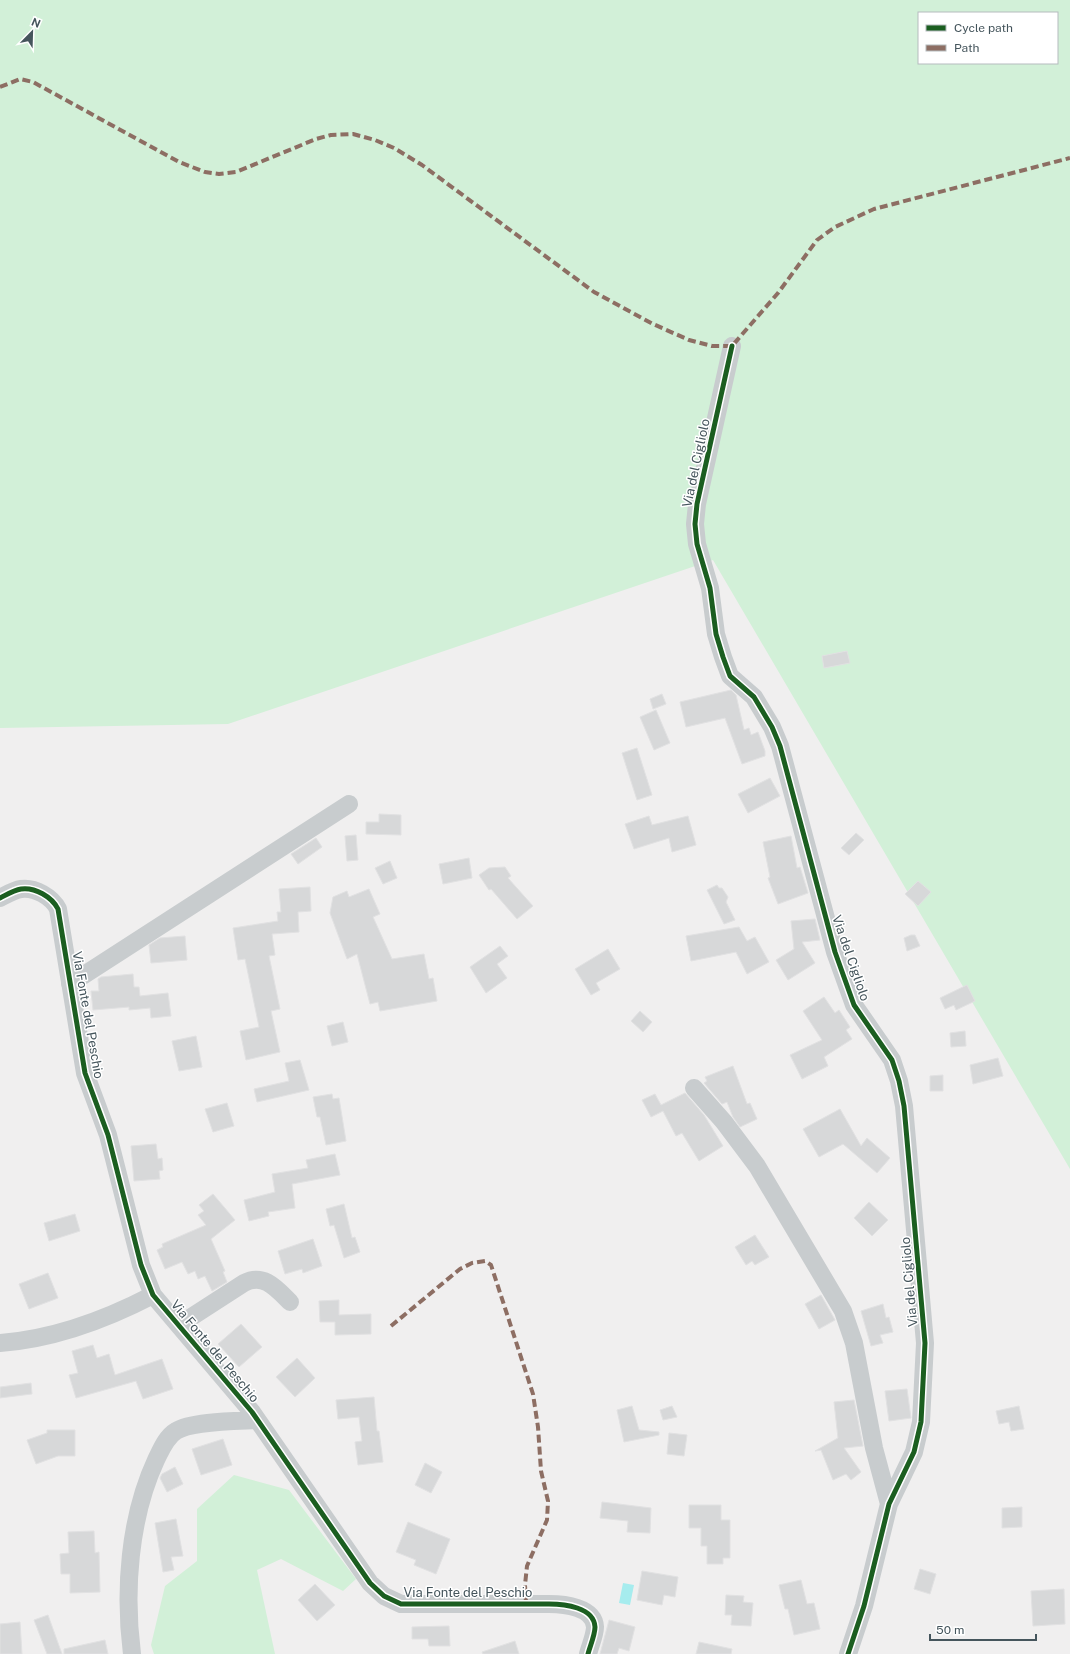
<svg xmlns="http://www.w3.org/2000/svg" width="1070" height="1654" viewBox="0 0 1070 1654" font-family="'Public Sans',sans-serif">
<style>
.green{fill:#d2f0d8;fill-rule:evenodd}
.water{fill:#a6ecee}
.building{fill:#d7d8d9;stroke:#e1e1e2}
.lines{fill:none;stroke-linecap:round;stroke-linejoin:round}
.minor{stroke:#c8ccce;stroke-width:18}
.quiet{stroke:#8d6e63;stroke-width:4;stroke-dasharray:8 4;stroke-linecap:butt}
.cycleway-casing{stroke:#fff;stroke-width:8}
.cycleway{stroke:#1b5e20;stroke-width:5}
.labels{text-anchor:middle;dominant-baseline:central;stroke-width:3;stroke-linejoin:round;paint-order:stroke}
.street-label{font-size:13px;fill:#45555c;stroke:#fff}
</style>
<rect width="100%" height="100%" fill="#f0efef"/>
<path class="green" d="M0,0H1070V1169L713,560L228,724L0,728ZM919,13H1057V63H919Z
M234,1475L289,1490L356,1579L343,1591L281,1559L257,1570L275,1654H154L151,1645L165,1586L197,1561V1509Z"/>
<path class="water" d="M623,1583L634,1585L630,1605L619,1603Z"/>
<path class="building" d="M847,651L850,663L824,668L822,656Z
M731,690L736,695L744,730L749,728L751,735L758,732L765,751V756L742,764L725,718L686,727L680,702Z
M662,694L666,704L653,709L650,699Z
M656,710L670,743L654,750L640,717Z
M637,748L652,795L637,800L622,753Z
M770,778L780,796L748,813L738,794Z
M379,814L401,815V835L366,834V822H379Z
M649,816L652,825L688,816L696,845L672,852L669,838L634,849L625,824Z
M856,833L864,840L849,855L841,848Z
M356,835L358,860L347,861L345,836Z
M791,836L797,868L800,867L808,893L778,904L768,878L770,877L763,842Z
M316,838L322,847L298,864L291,854Z
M469,858L472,878L443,884L439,864Z
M390,861L397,878L383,884L375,868Z
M505,867L511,876L508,878L533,906L517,919L491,889L489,890L479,875L489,868Z
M918,881L931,892L918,906L905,894Z
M717,885L719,888H722L728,897L726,902L735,920L724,924L707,890Z
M310,887L311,911L298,912L299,932L272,934L275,955L269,956L280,1009L271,1011L280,1052L246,1060L240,1031L259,1027L245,959L238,960L233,928L278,921L277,912H281L279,889Z
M369,889L380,914L373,917L392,959L424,954L429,979L433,978L437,1001L380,1011L378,1002L370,1004L357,954L347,959L330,913L333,897L347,891L349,897Z
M815,919L820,940L802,942L815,963L788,980L776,960L794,949L791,921Z
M739,927L747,941L755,937L769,962L747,974L736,952L691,961L686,936Z
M911,935H915L920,946L907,951L904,938Z
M185,936L187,960L151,963L149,945L160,938Z
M500,946L508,956L497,964L507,978L486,993L470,967Z
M608,949L620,969L596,983L600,990L591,995L575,969Z
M133,974L134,987H139L140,996L168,993L171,1016L151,1018L150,1008L129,1010V1007L93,1010L91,991H99L98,979L101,977Z
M967,985L975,1001L956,1010L954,1005L945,1009L940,998Z
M824,997L835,1013L839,1010L850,1027L846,1030L852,1039L824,1057L828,1066L802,1079L790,1055L822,1040L803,1011Z
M640,1011L652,1022L643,1032L631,1021Z
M343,1022L348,1042L332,1046L327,1026Z
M965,1031L966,1046L951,1047L950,1033Z
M196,1036L202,1067L179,1071L172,1041Z
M998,1058L1003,1076L973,1084L970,1065Z
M300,1060L309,1090L257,1102L254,1089L289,1081L285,1063Z
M733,1066L747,1104L750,1103L757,1119L740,1127L733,1117L727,1102L722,1104L704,1083L707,1081L705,1077Z
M943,1075V1091H930V1076Z
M685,1093L704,1115L723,1146L699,1161L682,1133L676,1136L663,1111L651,1117L642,1100L655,1094L661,1105Z
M332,1094L333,1099L339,1098L346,1141L326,1145L320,1117H317L313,1097Z
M227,1103L234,1126L213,1132L205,1109Z
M840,1109L861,1146L867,1138L890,1158L877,1173L843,1144L819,1157L803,1129Z
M156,1144L158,1159L162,1158L163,1170L159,1171L160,1179L134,1181L131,1146Z
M335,1154L340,1175L292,1184L295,1208L268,1212L269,1216L249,1221L244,1200L275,1192L272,1174L308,1168L306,1160Z
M213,1194L235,1220L211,1239L225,1271L223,1272L227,1282L212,1291L205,1276L198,1279L195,1271L188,1274L182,1262L165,1269L157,1250L163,1247L162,1244L206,1225L198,1215L204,1211L199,1205Z
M869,1202L888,1220L872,1236L854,1218Z
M344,1204L352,1238L355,1237L360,1252L344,1258L334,1225L330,1226L326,1209Z
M75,1214L80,1231L49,1241L44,1223Z
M755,1235L769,1257L755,1265L752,1261L746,1265L735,1247Z
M313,1239L322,1266L303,1273L302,1269L285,1274L278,1251Z
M48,1273L58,1298L29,1309L19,1284Z
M821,1295L835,1320L819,1329L805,1304Z
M339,1300V1315L371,1314V1334L335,1335V1322H320L319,1301Z
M883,1304L886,1318L889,1317L893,1332L880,1335L883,1343L871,1346L861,1311Z
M241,1324L262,1347L239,1367L218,1344Z
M93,1345L97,1358L109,1354L115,1375L162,1359L173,1389L143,1399L136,1381L76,1398L69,1375L78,1373L72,1351Z
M297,1358L315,1378L295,1397L276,1377Z
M31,1383L32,1394L0,1398V1387Z
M907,1389L911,1418L889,1421L885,1391Z
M374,1397L377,1431H379L383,1462L358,1465L355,1442L362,1441L359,1417L338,1419L336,1400Z
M854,1400L863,1446L844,1448L861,1472L851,1480L846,1474L833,1480L821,1450L815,1451L838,1438L834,1402Z
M632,1406L639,1430L659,1432V1435L624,1442L617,1410Z
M672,1406L677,1417L663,1420L660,1410Z
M1019,1406L1024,1429L1011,1431L1009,1422L999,1424L996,1411Z
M47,1430H75V1456H58L36,1464L27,1440L47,1433Z
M669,1433L687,1435L684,1456L667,1454Z
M223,1439L232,1465L201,1475L192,1449Z
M425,1463L442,1472L431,1493L415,1485Z
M175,1467L183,1484L167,1492L160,1478L162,1474Z
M602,1502L651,1508L650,1533L627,1532L628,1521L600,1518Z
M689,1505H721V1520H730V1558H723V1564H707V1546H701V1528H689Z
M1022,1507V1527L1002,1528V1508Z
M176,1519L183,1556L171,1557L174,1570L163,1572L155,1523Z
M408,1522L450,1539L436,1574L414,1565L416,1560L396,1552Z
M94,1531L95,1553L99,1552L100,1592L70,1593V1574H61L60,1554L69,1553L68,1532Z
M920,1569L936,1574L930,1594L914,1589Z
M642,1571L678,1577L675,1597L664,1595L662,1605L637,1600Z
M801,1580L807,1604L814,1603L820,1629L794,1635L788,1609H785L779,1585Z
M315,1584L335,1605L317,1621L298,1600Z
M1064,1589L1065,1624L1033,1626L1031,1591Z
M726,1595L744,1596L743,1602L753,1603L751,1626L731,1625L732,1615H725Z
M48,1615L62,1654H47L34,1620Z
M609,1620L635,1627L629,1651L619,1648L617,1654H600Z
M20,1622L22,1654H0V1624Z
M449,1626L450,1646H429L428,1639H412V1627Z
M105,1640L108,1654H64V1649Z
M515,1641L519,1654H483L482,1652Z
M699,1642L732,1649L731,1654H696Z"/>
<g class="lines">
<path class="minor" d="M732,346L697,504L695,524L697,544L710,588L716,634L723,657L730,676L754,697L772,727L780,746L835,952L854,1005L892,1060L899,1081L904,1106L925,1343L921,1422L914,1452L889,1504L864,1606L848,1654
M0,898C6,895 14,890 21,889C35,887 52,897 58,909L85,1073L108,1135L141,1265L153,1295L252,1412L370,1583L384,1596L401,1604H549C564,1604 594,1607 595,1627C595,1635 590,1646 588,1654
M70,984L349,804
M694,1088L724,1122L757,1166L843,1311L854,1343L874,1448L889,1504
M179,1325L244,1283C264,1273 276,1288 290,1302
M0,1343C54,1339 105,1320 153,1295
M132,1654C124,1592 129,1518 156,1460C161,1450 166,1437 176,1431C191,1421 238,1421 257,1420"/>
<path class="quiet" d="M0,87L20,79L33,82L179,162L205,172L219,174L236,172L316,139L331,135L353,134L375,140L394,148L422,165L594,292L653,324L689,340L712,346H732L778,293L817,240L835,227L874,209L1070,158
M391,1326L460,1269L472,1263L485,1261L491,1265L533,1394L538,1427L541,1471L548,1501L547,1520L527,1566L525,1585L526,1604"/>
<defs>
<path id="cycleway" d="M732,346L697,504L695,524L697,544L710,588L716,634L723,657L730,676L754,697L772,727L780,746L835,952L854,1005L892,1060L899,1081L904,1106L925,1343L921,1422L914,1452L889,1504L864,1606L848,1654
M0,898C6,895 14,890 21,889C35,887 52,897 58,909L85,1073L108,1135L141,1265L153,1295L252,1412L370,1583L384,1596L401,1604H549C564,1604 594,1607 595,1627C595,1635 590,1646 588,1654"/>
</defs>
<use href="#cycleway" class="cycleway-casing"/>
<use href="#cycleway" class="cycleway"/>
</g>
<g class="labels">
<g class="street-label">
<text transform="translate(696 463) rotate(-78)">Via del Cigliolo</text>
<text transform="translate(851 958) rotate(71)">Via del Cigliolo</text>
<text transform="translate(88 1015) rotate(80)">Via Fonte del Peschio</text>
<text transform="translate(909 1282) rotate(-95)">Via del Cigliolo</text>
<text transform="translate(215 1351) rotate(50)">Via Fonte del Peschio</text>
<text x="468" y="1592">Via Fonte del Peschio</text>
</g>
</g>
<rect x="918" y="12" width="140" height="52" fill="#ffffff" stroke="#b5bbbe"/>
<rect x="926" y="25" width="20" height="6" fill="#1b5e20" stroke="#b5bbbe"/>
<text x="954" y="32" font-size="12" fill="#45555c">Cycle path</text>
<rect x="926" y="45" width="20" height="6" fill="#8d6e63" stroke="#b5bbbe"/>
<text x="954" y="52" font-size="12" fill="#45555c">Path</text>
<g transform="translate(32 32) rotate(23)" stroke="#ffffff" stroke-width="3" paint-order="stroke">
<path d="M0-3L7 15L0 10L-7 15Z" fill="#45555c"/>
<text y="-6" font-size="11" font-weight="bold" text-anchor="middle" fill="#45555c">N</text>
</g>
<path d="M930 1634v6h106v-6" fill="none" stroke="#45555c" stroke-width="2"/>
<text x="936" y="1634" font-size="12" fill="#45555c" stroke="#ffffff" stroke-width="3" paint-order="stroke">50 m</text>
</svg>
